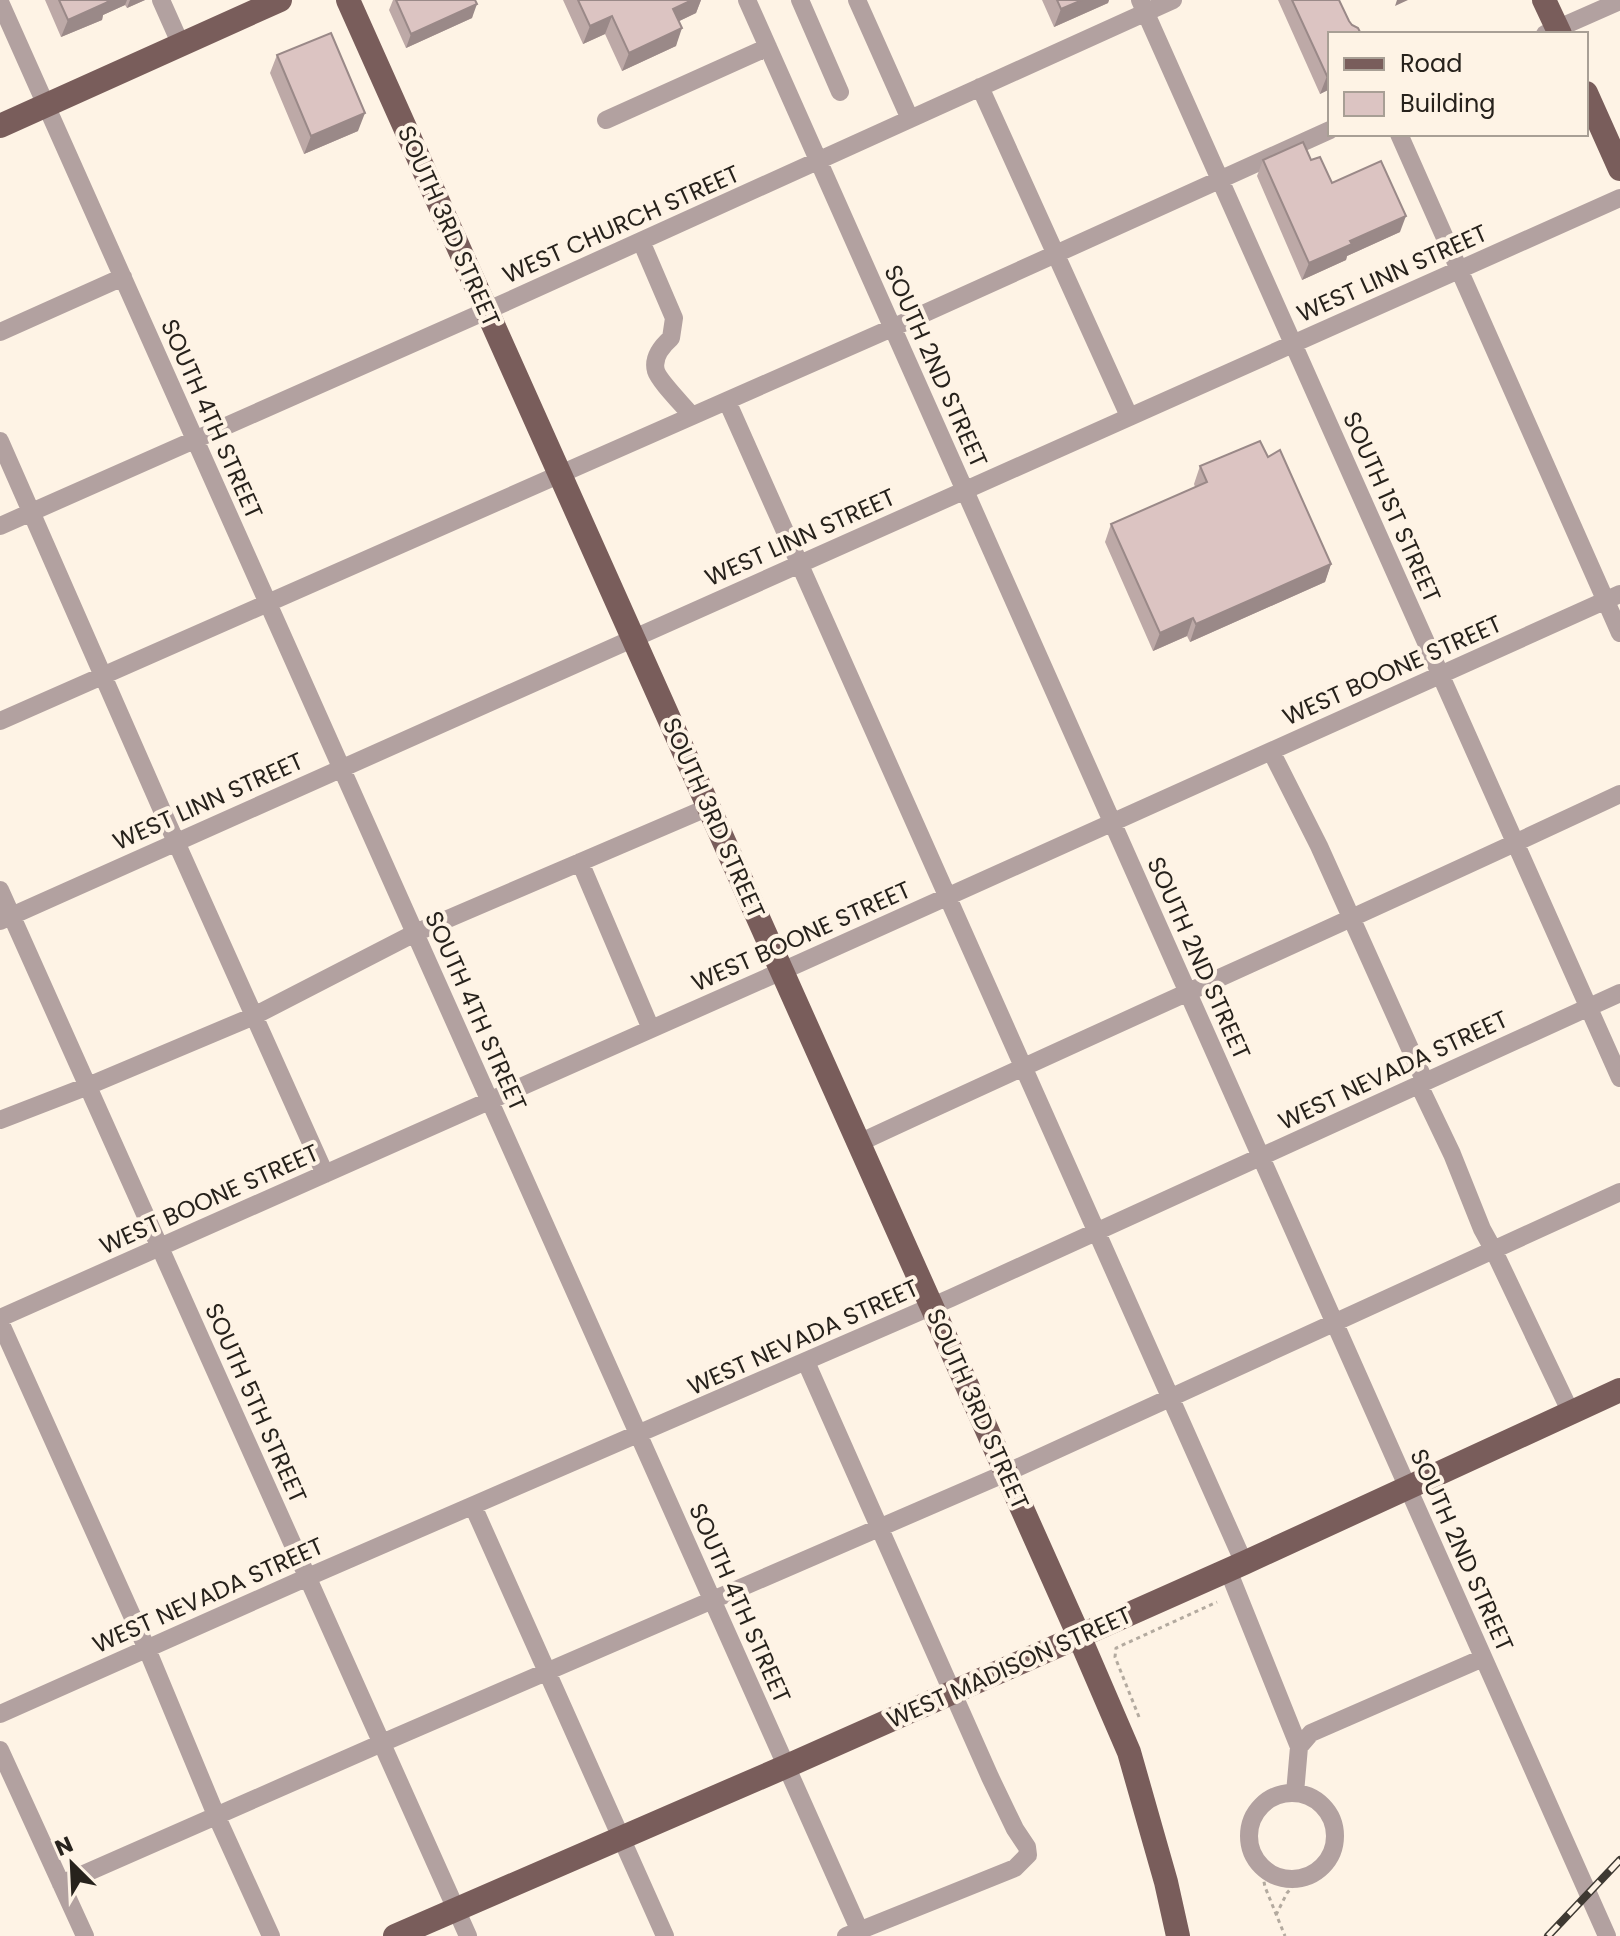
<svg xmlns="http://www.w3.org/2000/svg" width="1620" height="1936" viewBox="0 0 1620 1936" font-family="Poppins,sans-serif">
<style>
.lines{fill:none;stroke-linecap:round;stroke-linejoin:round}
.path{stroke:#b3aa9f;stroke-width:3;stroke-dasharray:4 4;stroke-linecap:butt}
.minor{stroke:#b2a1a0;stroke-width:18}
.major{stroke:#795d5b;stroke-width:24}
.rail-casing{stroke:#3e3932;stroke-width:8}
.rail{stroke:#fef3e5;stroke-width:5;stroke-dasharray:15;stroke-linecap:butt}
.wall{fill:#bda9a7}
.shaded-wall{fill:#9a8988}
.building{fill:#dcc4c2;stroke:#9a8988;stroke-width:2}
.labels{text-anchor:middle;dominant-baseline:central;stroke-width:8;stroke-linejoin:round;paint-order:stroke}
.street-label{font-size:24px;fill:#27221c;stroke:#fef3e5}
</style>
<rect width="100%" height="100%" fill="#fef3e5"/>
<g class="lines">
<path class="path" d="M1139,1717L1115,1657L1116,1648L1217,1602
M1261,1866L1265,1887L1285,1936
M1276,1915L1287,1893L1299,1879"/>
<path class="minor" d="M161,0L181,45
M747,0L1607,1936
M800,0L840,92
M857,0L910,119
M1140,0L1620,1078
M0,2L862,1936
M1545,34L1620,1
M980,87L1129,416
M606,120L768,47
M1399,134L1620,633
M641,241L674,318L671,338C662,346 652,357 656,371C659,381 684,406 692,416
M0,332L123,277
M727,401L1244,1563
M0,441L168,824L325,1174
M0,526L504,303L1173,0
M0,721L892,328L1330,130
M1271,751L1319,846L1425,1082
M580,862L651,1029
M0,890L468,1936
M0,921L1620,198
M1419,1085L1452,1154L1482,1229L1493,1249L1571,1413
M0,1120L88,1086L254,1016L415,933L709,807
M859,1143C1112,1025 1367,913 1620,794
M0,1318L800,963L1620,594
M0,1322L147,1649L216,1815L271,1936
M806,1362L990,1777L1015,1829L1027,1847L1028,1855L1015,1868L846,1936
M473,1506L665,1936
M1228,1570L1299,1747L1295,1793
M0,1714L308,1577L951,1298L1620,993
M1299,1747L1311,1733L1483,1658
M0,1750L85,1936
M1249 1836a43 43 0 1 1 86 0a43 43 0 1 1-86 0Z
M61,1884L382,1743L1006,1473L1620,1192"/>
<path class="major" d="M348,0L1079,1636L1129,1752L1166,1882L1178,1936
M1544,0L1560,34
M1586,93L1620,169
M0,126L280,0
M395,1936L787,1766L1244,1563L1620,1390"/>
<defs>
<path id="rail" d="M1548,1936L1620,1860"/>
</defs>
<use href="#rail" class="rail-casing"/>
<use href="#rail" class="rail"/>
</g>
<path class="wall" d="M45,0H145L127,8L125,5L103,15L102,20L61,37Z
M393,0H475L472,18L406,48L389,10Z
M563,0H701L696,13L679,21L676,46L622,71L605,34L583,44Z
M1042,0H1109L1108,3L1054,27Z
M1278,0H1339L1330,89L1320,94Z
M277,55L358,131L304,154L270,73Z
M1263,160H1311L1332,183L1400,232L1347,256L1346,260L1302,280L1257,176Z
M1200,466L1331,564L1325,582L1190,642L1187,636L1153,651L1105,542L1111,524L1195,487L1194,484Z"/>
<path class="shaded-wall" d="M106,0H127L125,5L103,15L102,20L61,37L68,20Z
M130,0H145L127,8Z
M692,0H701L696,13L667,27L673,9Z
M1082,0H1109L1108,3L1054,27L1061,9Z
M1397,0H1408L1395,6Z
M477,4L472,18L406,48L411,34Z
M612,16L605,34L583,44L590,26Z
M682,28L676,46L622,71L629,53Z
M1330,74V89L1320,94L1327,76Z
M365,113L358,131L304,154L311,136Z
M1406,216L1400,232L1347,256L1346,260L1302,280L1309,263L1350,241Z
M1331,564L1325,582L1190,642L1196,624Z
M1193,618L1187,636L1153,651L1160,633Z"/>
<path class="building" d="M59,0H107L108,2L68,20Z
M396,0H475L477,4L411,34Z
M578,0H692L673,9L682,28L629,53L612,16L590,26Z
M1057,0H1082L1061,9Z
M1292,0H1339L1349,21L1352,25L1358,28L1361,34H1330V74L1327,76Z
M331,33L365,113L311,136L277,55Z
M1303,142L1311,160L1320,157L1332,183L1381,161L1406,216L1350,241L1352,244L1309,263L1263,160Z
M1260,441L1268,457L1280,450L1331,564L1196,624L1193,618L1160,633L1111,524L1207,482L1200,466Z"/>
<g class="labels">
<g class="street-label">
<text transform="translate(621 224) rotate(-24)">WEST CHURCH STREET</text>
<text transform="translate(449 226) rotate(66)">SOUTH 3RD STREET</text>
<text transform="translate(1392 273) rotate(-24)">WEST LINN STREET</text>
<text transform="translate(936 366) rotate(66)">SOUTH 2ND STREET</text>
<text transform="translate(212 419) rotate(66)">SOUTH 4TH STREET</text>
<text transform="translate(1392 507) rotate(66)">SOUTH 1ST STREET</text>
<text transform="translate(800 537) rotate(-24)">WEST LINN STREET</text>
<text transform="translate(1392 670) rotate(-24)">WEST BOONE STREET</text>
<text transform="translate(208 801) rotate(-24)">WEST LINN STREET</text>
<text transform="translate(714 818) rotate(66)">SOUTH 3RD STREET</text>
<text transform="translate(801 936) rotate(-24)">WEST BOONE STREET</text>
<text transform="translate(1199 958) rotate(66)">SOUTH 2ND STREET</text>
<text transform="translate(476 1011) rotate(66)">SOUTH 4TH STREET</text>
<text transform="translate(1393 1070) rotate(-25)">WEST NEVADA STREET</text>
<text transform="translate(209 1199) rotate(-24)">WEST BOONE STREET</text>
<text transform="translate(803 1337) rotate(-24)">WEST NEVADA STREET</text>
<text transform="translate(256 1403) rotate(66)">SOUTH 5TH STREET</text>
<text transform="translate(978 1409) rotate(66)">SOUTH 3RD STREET</text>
<text transform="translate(1462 1550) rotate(66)">SOUTH 2ND STREET</text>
<text transform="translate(208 1595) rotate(-24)">WEST NEVADA STREET</text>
<text transform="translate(740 1603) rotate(66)">SOUTH 4TH STREET</text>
<text transform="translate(1009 1667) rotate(-24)">WEST MADISON STREET</text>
</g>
</g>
<rect x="1328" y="32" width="260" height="104" fill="#fef3e5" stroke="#a89f95" stroke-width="2"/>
<rect x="1344" y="58" width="40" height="12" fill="#795d5b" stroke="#a89f95" stroke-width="2"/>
<text x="1400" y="72" font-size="24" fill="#27221c">Road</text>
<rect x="1344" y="92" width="40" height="24" fill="#dcc4c2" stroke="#a89f95" stroke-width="2"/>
<text x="1400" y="112" font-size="24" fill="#27221c">Building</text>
<g transform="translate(72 1864) rotate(336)" stroke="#fef3e5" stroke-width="6" paint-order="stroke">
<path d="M0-6L14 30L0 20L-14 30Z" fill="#27221c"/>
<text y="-12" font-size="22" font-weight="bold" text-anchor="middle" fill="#27221c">N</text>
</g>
</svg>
